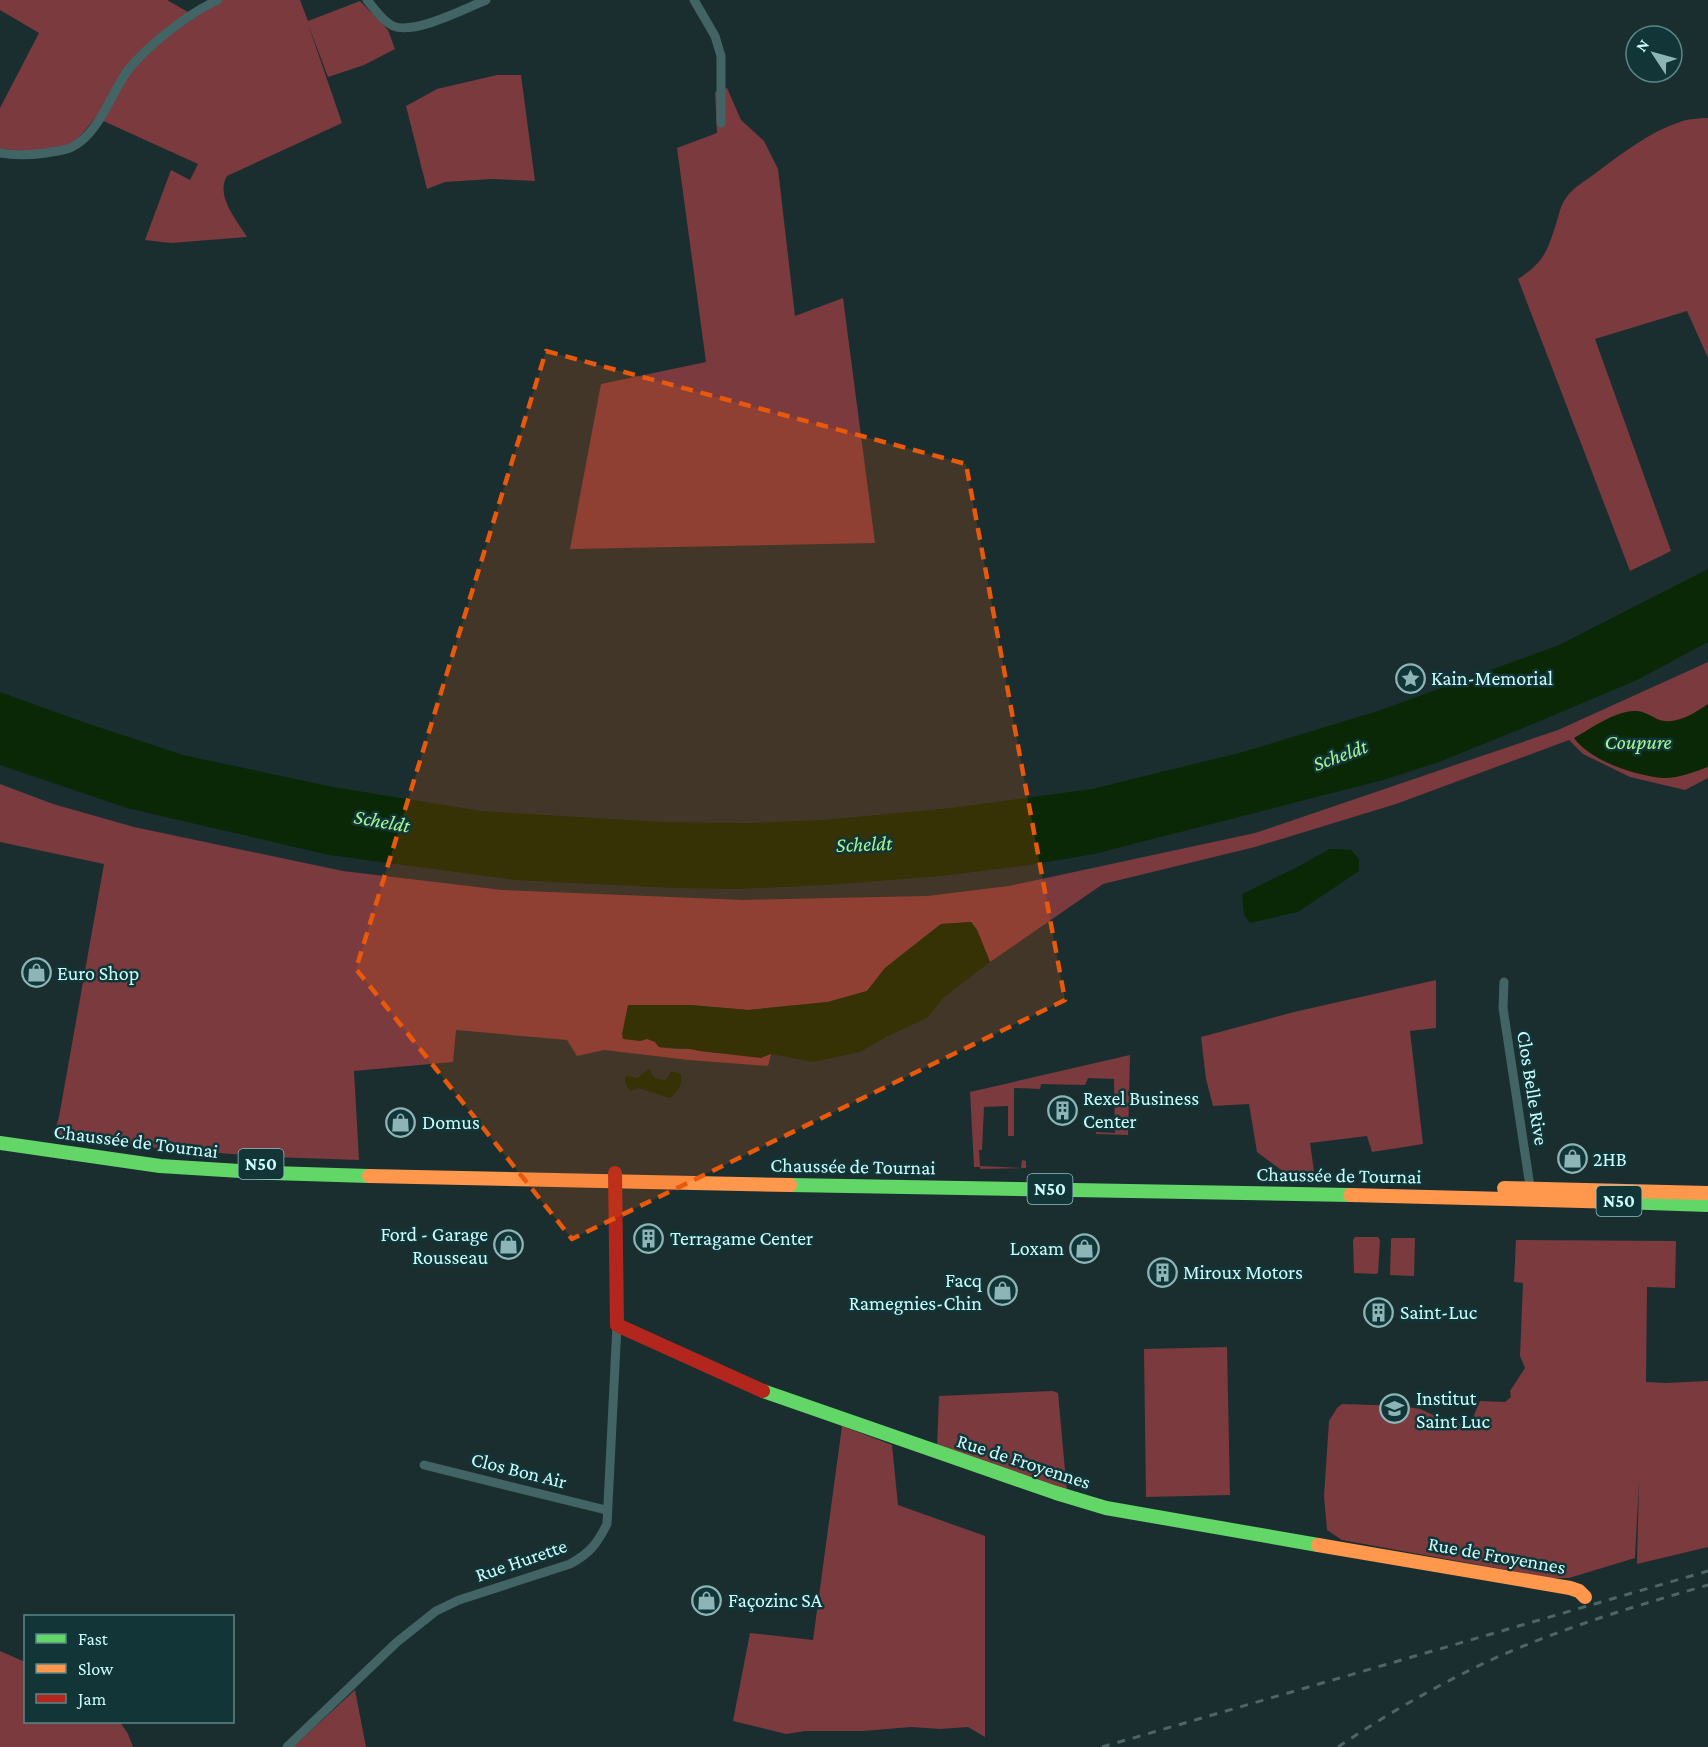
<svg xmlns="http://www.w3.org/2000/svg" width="1708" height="1747" viewBox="0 0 1708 1747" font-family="'Crimson Pro',serif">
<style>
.green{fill:#7a3a3e}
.water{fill:#0a2805}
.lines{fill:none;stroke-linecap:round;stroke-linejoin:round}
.street{stroke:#426465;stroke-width:9}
.fast{stroke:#63d668;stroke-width:14}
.slow{stroke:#ff974d;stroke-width:14}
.jam{stroke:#b3261e;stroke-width:14}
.rail{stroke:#4d6567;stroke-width:3;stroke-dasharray:8 8;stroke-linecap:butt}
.marked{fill:#e8590c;fill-opacity:0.2;stroke:#e8590c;stroke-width:4.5;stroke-dasharray:12 8;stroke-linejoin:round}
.labels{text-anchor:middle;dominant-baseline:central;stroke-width:5;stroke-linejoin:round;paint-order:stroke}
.shield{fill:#123638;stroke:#94c1c3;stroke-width:1.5}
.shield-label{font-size:18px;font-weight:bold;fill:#cbfdff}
.poi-label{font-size:20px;fill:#cbfdff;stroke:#123638;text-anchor:start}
.street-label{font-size:20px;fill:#cbfdff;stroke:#123638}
.water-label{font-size:21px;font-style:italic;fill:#a7f792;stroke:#123638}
</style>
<rect width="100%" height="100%" fill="#1a2e30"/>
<path class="green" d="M0,0H167L188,12L220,0H300L308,21L360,1L388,30L395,49L364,65L328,77L308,24L342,123L227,176C215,196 237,220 247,237L171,243L145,240L171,170L190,180L198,164L99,119L139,53C127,71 86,138 69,145C47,152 23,151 0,149V108L39,33L0,10Z
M497,75H521L535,181L491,179L445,182L427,189L406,106L437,89Z
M727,88L741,120L764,141L778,169L795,316L843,298L875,543L570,549L601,384L706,362L677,148L717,133L715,92Z
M1703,118H1708V358L1687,311L1595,339L1671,551L1630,571L1518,279C1544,262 1547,252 1556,224C1559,215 1560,206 1566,198C1573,187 1587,180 1597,172C1623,153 1649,132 1680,122C1687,119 1695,119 1703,118Z
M1708,662V778L1685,790L1630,777L1583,754L1569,740L1396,804L1255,847L1103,884L990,962L977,930L971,922L941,924L885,968L867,991L828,1002L748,1010L690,1005L640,1041L647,1038L655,1042L659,1047L676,1049H691L700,1051L718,1053L771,1054L768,1066L689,1060L604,1050L577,1056L567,1040L456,1030L453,1062L354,1071L359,1160L272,1157L164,1149L54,1134L59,1117L104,864L0,842V784L53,804L134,827L343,871L502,890L743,900L927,896L1009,886L1255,833L1558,730Z
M1436,980V1028L1410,1031L1423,1144L1372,1152L1367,1136L1310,1143L1315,1178L1288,1175L1257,1152L1249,1104L1213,1106L1206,1079L1201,1037L1294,1012Z
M1130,1055L1128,1135L1096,1134V1132L1115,1133L1114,1079L1088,1078L1085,1085L1041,1084L1040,1089L1014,1088V1136H1008V1106L984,1107L982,1150H979L980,1166L1021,1168L1022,1160L1026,1161V1168L980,1169V1167H974L970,1092Z
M1355,1237H1378L1380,1240L1378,1273L1376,1274L1354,1273L1353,1240Z
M1393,1238H1415L1414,1276L1390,1275L1391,1239Z
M1516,1240L1676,1241L1675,1288L1647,1287L1646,1382L1666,1383L1708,1381V1547L1637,1564L1639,1480L1635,1558L1569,1578H1550L1342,1540L1327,1530L1324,1496L1329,1421L1337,1408L1342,1404L1402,1406L1420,1409L1440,1418L1473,1428L1478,1422L1474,1415L1480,1401L1505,1402L1511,1397L1510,1391L1525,1368L1520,1356L1523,1283L1514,1282Z
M1227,1347L1230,1495L1146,1497L1144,1349Z
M1053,1391L1058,1393L1067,1492L937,1448L939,1396Z
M842,1426L892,1445L898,1505L985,1536V1737L968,1727L940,1729L911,1727L863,1731H805L786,1734L733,1721L750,1633L813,1640Z
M0,1651L25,1662L26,1722H120L128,1734L133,1747H0Z
M355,1690L366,1747H293Z"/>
<path class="water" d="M1708,569V642L1637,680L1540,721L1439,762L1383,780L1094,854L1029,865L941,876L827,885L739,889L674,888L515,880L329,855L127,808L0,765V692L86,723L183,755L333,787L481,811L662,822L748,823L824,820L951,808L1092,789L1243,752L1381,710L1559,645Z
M1708,704V767C1694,772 1677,779 1662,778C1634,775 1591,761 1574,738C1592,728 1613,712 1634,711C1644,710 1652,717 1660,720C1676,725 1695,713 1708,704Z
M1330,849L1351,850L1359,859V871L1298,912L1250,923L1244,915L1242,894L1297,867Z
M971,922L977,930L990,962L943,998L927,1018L886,1037L860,1052L813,1062L771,1054L761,1058L700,1051C687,1047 673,1049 659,1047L655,1042L647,1039L640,1041L623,1039L622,1034L628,1005H690L748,1010L828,1002L867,991L885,968L941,924Z
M649,1069H651C650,1077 657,1079 664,1080L667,1079L671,1071L681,1074C682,1087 679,1090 670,1098L638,1088L630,1091L625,1083V1078L627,1076L637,1078Z"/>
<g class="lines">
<path class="street" d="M367,0C375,9 382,21 393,26C414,35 464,9 486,0
M694,0L715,36L721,56V123
M0,153C15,156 31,155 46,153C55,151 64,151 72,147C99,134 111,93 128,70C148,45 189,13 218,0
M1504,982L1503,1008L1531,1193
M424,1465L606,1510
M287,1747L397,1642L436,1611L459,1600L570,1564C590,1553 597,1544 607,1524L617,1325"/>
<path class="fast" d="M0,1143L160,1166L272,1173L369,1176
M790,1185L1350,1195
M1620,1202L1708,1205
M763,1391L1056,1493L1106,1508L1318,1545"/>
<path class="slow" d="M369,1176L790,1185
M1504,1188L1708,1193
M1350,1195L1620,1202
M1318,1545L1570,1588L1579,1591L1585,1597"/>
<path class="jam" d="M615,1173L617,1325L763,1391"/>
<path class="rail" d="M1102,1747L1708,1571
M1338,1747C1387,1714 1439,1684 1493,1659C1562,1628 1635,1606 1708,1585"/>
</g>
<path class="marked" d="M546,351L966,464L1065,1000L572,1239L356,969Z"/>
<defs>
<symbol id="sight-ring" viewBox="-11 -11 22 22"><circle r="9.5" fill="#123638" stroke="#8db5b7" stroke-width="1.5"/><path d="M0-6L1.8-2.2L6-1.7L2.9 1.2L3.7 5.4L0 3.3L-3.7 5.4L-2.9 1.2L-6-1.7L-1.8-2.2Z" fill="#8db5b7"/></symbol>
<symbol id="shop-ring" viewBox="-11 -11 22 22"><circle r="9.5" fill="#123638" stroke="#8db5b7" stroke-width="1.5"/><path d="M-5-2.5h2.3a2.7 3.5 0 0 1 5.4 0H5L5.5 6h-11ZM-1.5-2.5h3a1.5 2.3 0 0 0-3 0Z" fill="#8db5b7"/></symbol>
<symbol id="building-ring" viewBox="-11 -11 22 22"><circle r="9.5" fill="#123638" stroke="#8db5b7" stroke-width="1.5"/><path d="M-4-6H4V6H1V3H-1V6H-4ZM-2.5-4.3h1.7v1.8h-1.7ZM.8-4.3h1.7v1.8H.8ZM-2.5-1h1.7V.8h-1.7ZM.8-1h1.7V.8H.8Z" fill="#8db5b7"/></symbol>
<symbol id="school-ring" viewBox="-11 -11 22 22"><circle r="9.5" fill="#123638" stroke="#8db5b7" stroke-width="1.5"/><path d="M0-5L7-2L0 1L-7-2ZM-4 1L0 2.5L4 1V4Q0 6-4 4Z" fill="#8db5b7"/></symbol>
</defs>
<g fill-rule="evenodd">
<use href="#sight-ring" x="1394" y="662" width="33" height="33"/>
<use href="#shop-ring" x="20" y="956" width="33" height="33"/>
<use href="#building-ring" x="1046" y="1094" width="33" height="33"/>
<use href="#shop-ring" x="384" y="1106" width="33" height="33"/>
<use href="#shop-ring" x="1556" y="1142" width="33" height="33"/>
<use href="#building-ring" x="632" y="1222" width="33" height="33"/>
<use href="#shop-ring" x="492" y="1228" width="33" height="33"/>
<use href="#shop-ring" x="1068" y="1232" width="33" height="33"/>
<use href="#building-ring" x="1146" y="1256" width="33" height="33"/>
<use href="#shop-ring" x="986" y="1274" width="33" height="33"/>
<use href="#building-ring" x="1362" y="1296" width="33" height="33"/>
<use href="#school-ring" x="1378" y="1392" width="33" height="33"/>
<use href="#shop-ring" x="690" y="1584" width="33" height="33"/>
</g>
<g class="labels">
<g class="shield">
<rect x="238.5" y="1149" width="45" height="30" rx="4.5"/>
<rect x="1027.5" y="1174" width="45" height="30" rx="4.5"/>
<rect x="1596.5" y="1186" width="45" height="30" rx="4.5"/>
</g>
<g class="shield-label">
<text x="261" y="1164">N50</text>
<text x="1050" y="1189">N50</text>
<text x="1619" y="1201">N50</text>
</g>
<g class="poi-label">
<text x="1431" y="678">Kain-Memorial</text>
<text x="57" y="973">Euro Shop</text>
<text x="1083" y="1098">Rexel Business<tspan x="1083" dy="23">Center</tspan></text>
<text x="422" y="1122">Domus</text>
<text x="1593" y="1159">2HB</text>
<text x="488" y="1234" text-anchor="end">Ford - Garage<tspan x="488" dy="23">Rousseau</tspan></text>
<text x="670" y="1238">Terragame Center</text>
<text x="1064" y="1248" text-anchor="end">Loxam</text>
<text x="1183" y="1272">Miroux Motors</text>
<text x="982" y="1280" text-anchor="end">Facq<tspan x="982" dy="23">Ramegnies-Chin</tspan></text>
<text x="1400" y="1312">Saint-Luc</text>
<text x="1416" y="1398">Institut<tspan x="1416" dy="23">Saint Luc</tspan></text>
<text x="728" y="1600">Façozinc SA</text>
</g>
<g class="street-label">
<text transform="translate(1533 1088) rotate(81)">Clos Belle Rive</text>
<text transform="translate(136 1141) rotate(7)">Chaussée de Tournai</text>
<text transform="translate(853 1166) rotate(1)">Chaussée de Tournai</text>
<text transform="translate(1339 1175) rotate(1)">Chaussée de Tournai</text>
<text transform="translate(1024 1461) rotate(18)">Rue de Froyennes</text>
<text transform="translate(519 1470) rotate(14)">Clos Bon Air</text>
<text transform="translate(1497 1555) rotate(10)">Rue de Froyennes</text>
<text transform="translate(521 1560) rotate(-19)">Rue Hurette</text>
</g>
<g class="water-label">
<text x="1638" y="742">Coupure</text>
<text transform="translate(1340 755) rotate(-20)">Scheldt</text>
<text transform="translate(382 821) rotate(10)">Scheldt</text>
<text transform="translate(864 844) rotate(-2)">Scheldt</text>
</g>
</g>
<rect x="24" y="1615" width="210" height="108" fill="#123638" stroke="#5c8688" stroke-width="1.5"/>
<rect x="36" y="1634" width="30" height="9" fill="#63d668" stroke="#5c8688" stroke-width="1.5"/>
<text x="78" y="1645" font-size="18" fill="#cbfdff">Fast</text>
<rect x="36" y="1664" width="30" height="9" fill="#ff974d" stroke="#5c8688" stroke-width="1.5"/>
<text x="78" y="1675" font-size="18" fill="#cbfdff">Slow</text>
<rect x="36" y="1694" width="30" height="9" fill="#b3261e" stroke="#5c8688" stroke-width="1.5"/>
<text x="78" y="1705" font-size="18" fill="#cbfdff">Jam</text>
<g transform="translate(1654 54) rotate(306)"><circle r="28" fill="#123638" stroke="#5c8688" stroke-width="1.5"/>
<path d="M0-4.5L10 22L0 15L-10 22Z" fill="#8db5b7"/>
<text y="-9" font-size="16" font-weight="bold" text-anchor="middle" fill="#cbfdff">N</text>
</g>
</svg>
